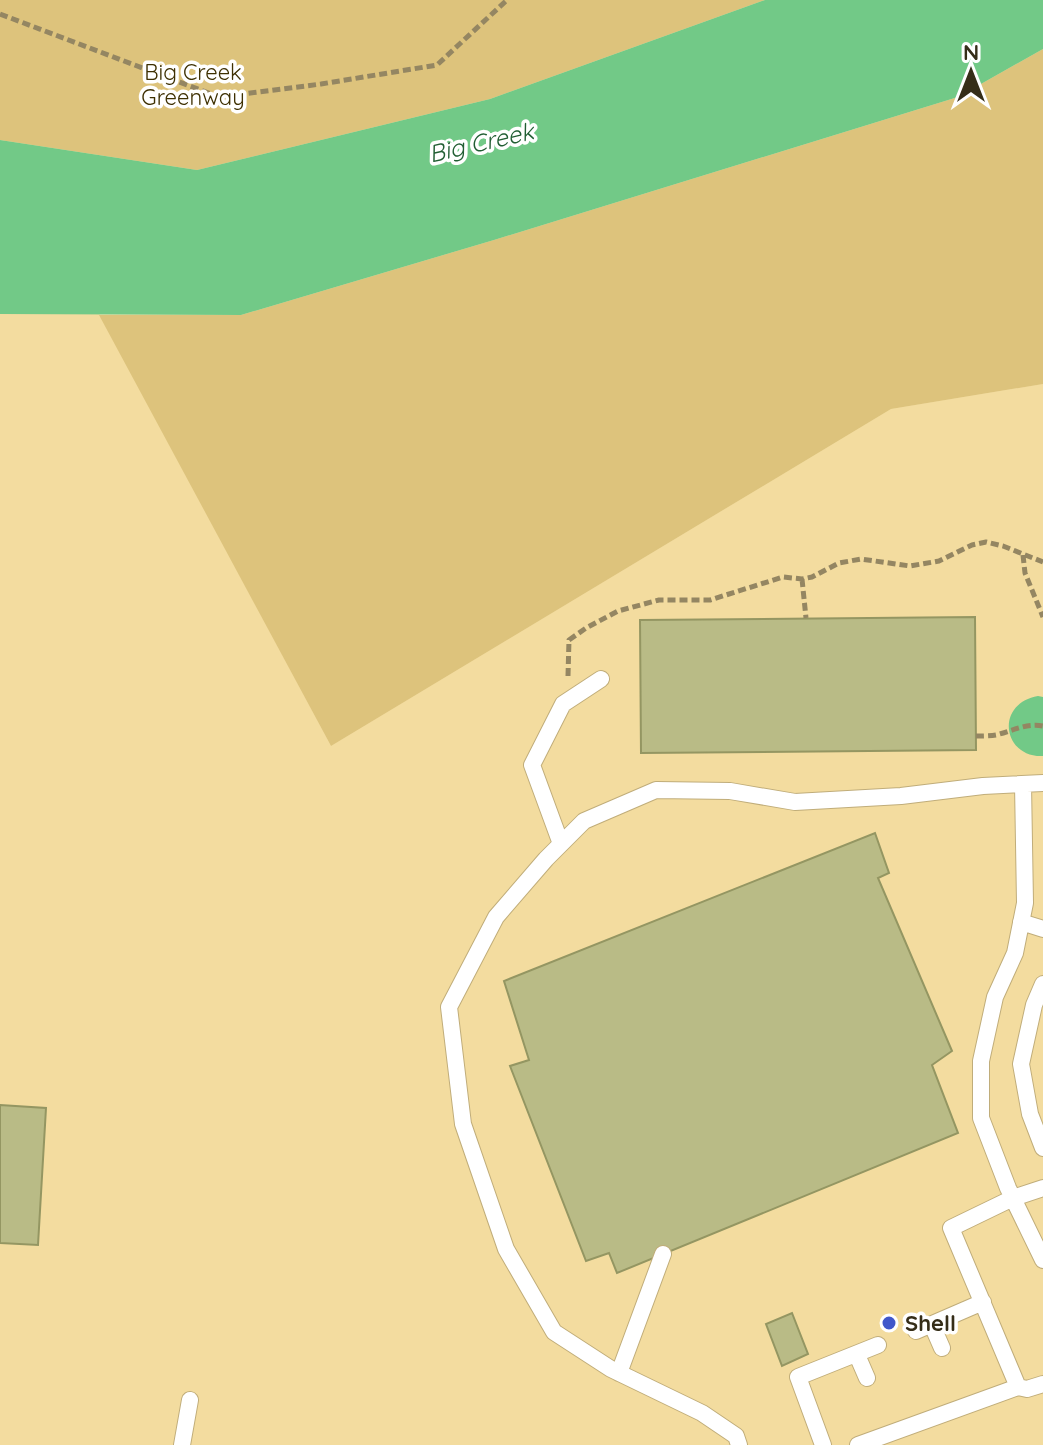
<svg xmlns="http://www.w3.org/2000/svg" width="1043" height="1445" viewBox="0 0 1043 1445" font-family="Quicksand,sans-serif">
<style>
.built{fill:#f3dc9f}
.green{fill:#ddc37c}
.water{fill:#72c987}
.building{fill:#b9bb86;stroke:#949662;stroke-width:2}
.lines{fill:none;stroke-linecap:round;stroke-linejoin:round}
.lane-casing{stroke:#c0ad7a;stroke-width:18}
.path{stroke:#948662;stroke-width:5;stroke-dasharray:8 4;stroke-linecap:butt}
.lane{stroke:#fff;stroke-width:16}
.poi-dot{fill:#4057ca;stroke:#fff;stroke-width:3}
.labels{text-anchor:middle;dominant-baseline:central;stroke-width:7;stroke-linejoin:round;paint-order:stroke}
.park-label{font-size:22px;fill:#3e3002;stroke:#fff}
.poi-label{font-size:22px;font-weight:bold;fill:#352d18;stroke:#fff;text-anchor:start}
.water-label{font-size:24px;font-style:italic;fill:#215e33;stroke:#fff}
</style>
<rect width="100%" height="100%" fill="#f8e4af"/>
<path class="built" d="M0,283L91,298L331,746L891,409L1043,384V1445H0Z"/>
<path class="green" d="M0,0H765L490,99L197,170L0,140Z
M1043,49V384L891,409L331,746L99,315H241L494,240L958,97Z"/>
<path class="water" d="M765,0H1043V49L958,97L494,240L241,315L0,314V140L197,170L490,99Z
M1038,696L1043,697V756C1003,758 994,704 1038,696Z"/>
<path class="building" d="M975,617L976,750L641,753L640,620Z
M875,833L889,873L878,878L952,1051L932,1065L958,1133L617,1273L609,1253L586,1261L510,1066L529,1060L504,981Z
M0,1105L46,1108L38,1245L0,1243Z
M792,1313L808,1354L782,1366L766,1324Z"/>
<g class="lines">
<defs>
<path id="lane" d="M1023,784L1025,903L1015,953L995,997L981,1061V1118L1008,1188L1043,1260
M561,844L532,765L563,704L601,679
M1021,922L1043,929
M1043,984L1034,1005L1021,1064L1030,1114L1043,1148
M932,1325L942,1348
M916,1331L983,1302
M857,1355L867,1378
M619,1373L663,1254
M1018,1387L951,1228L1013,1198L1043,1188
M182,1445L190,1400
M739,1445L736,1436L702,1413L611,1369L554,1332L506,1249L463,1124L449,1007L496,917L546,859L584,821L656,790L730,791L795,802L901,796L983,786L1043,783
M823,1445L798,1377L878,1345
M858,1445L1018,1387L1027,1389L1043,1384"/>
</defs>
<use href="#lane" class="lane-casing"/>
<path class="path" d="M0,14L219,97L321,84L437,65L507,0
M1023,555L1025,573L1043,617
M802,579L806,618
M568,676L569,640L586,628L618,611L659,600H710L783,577L802,579L812,577L839,563L861,559L910,566L939,561L972,545L986,542L1003,546L1043,562
M976,736C982,736 990,736 996,735C1012,731 1026,723 1043,726"/>
<use href="#lane" class="lane"/>
</g>
<circle class="poi-dot" cx="889" cy="1323" r="8"/>
<g class="labels">
<g class="park-label">
<text x="193" y="72">Big Creek<tspan x="193" dy="25">Greenway</tspan></text>
</g>
<g class="poi-label">
<text x="905" y="1323">Shell</text>
</g>
<g class="water-label">
<text transform="translate(481 142) rotate(-13)">Big Creek</text>
</g>
</g>
<g transform="translate(971 72)" stroke="#ffffff" stroke-width="6" paint-order="stroke">
<path d="M0-6L14 30L0 20L-14 30Z" fill="#352d18"/>
<text y="-12" font-size="22" font-weight="bold" text-anchor="middle" fill="#352d18">N</text>
</g>
</svg>
